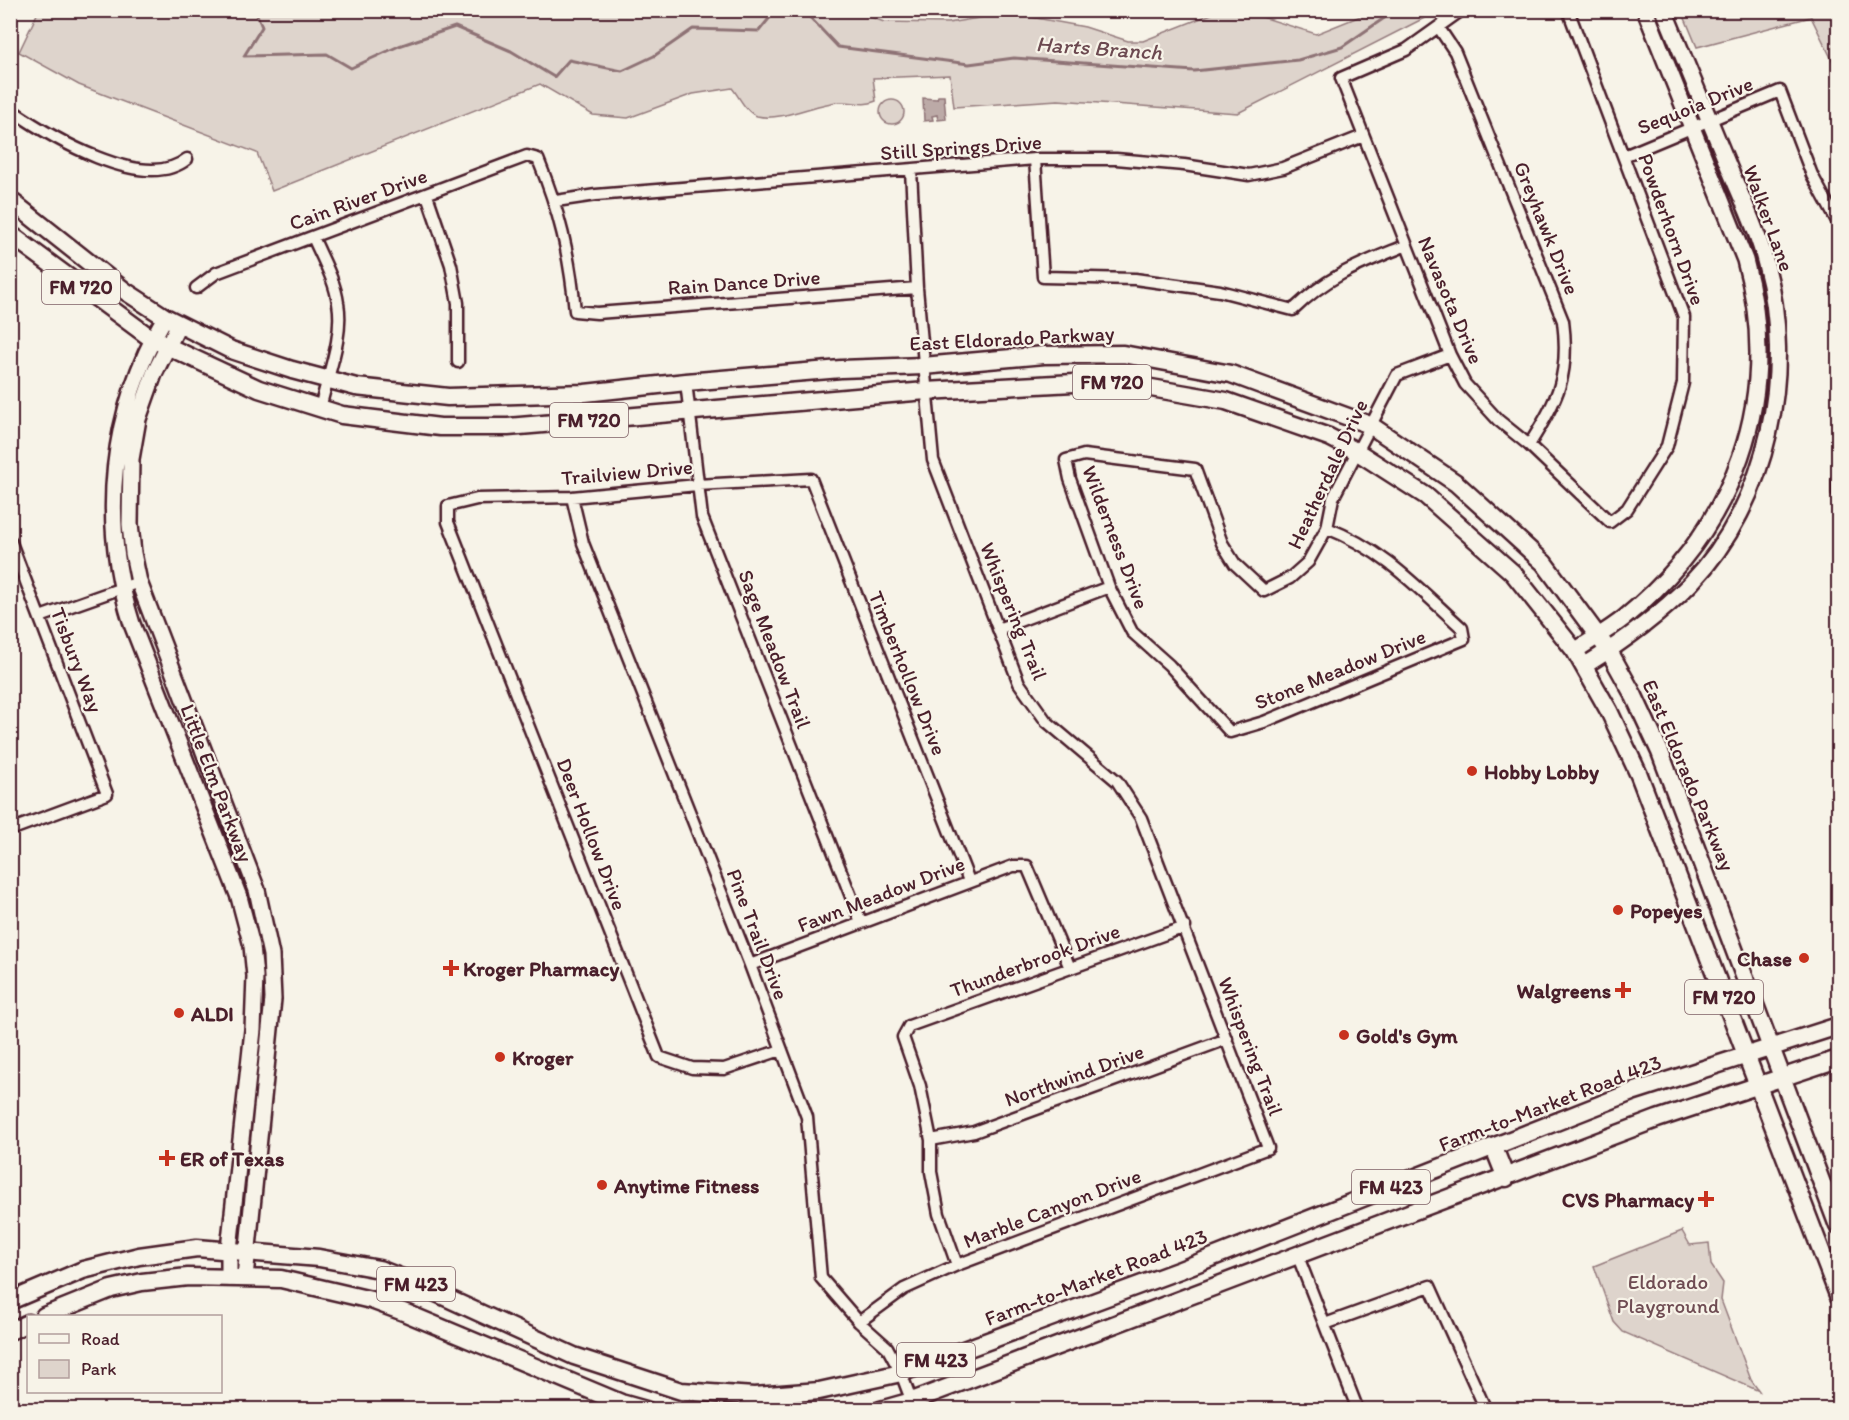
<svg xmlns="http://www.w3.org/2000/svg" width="1849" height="1420" viewBox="0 0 1849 1420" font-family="Itim,sans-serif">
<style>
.green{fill:#ded4cc;stroke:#947a7c;stroke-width:1.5}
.water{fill:#bcaaa7;stroke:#8e7275;stroke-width:1.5}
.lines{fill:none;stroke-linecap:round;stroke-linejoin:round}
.stream{stroke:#8e7275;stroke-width:3}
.street-casing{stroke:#4a1f2b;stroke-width:15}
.secondary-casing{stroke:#4a1f2b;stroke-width:20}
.primary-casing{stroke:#4a1f2b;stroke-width:21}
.street{stroke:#f7f3e8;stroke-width:10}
.secondary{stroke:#f7f3e8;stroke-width:15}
.primary{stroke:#f7f3e8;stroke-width:16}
.poi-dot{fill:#c8321e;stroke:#f7f3e8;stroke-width:2}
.labels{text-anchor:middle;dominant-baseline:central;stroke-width:4.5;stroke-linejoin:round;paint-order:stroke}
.shield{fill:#f7f3e8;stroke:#7e5f64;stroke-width:1.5}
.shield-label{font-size:20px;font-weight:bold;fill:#4a1f2b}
.street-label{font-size:21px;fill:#4a1f2b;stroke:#f7f3e8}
.poi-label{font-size:21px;font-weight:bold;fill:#4a1f2b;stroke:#f7f3e8;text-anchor:start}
.park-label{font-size:21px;fill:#6f4c53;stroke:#f7f3e8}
.water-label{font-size:22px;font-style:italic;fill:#6c4950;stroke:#f7f3e8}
</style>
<rect width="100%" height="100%" fill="#f7f3e8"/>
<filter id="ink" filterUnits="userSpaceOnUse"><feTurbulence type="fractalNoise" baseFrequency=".0167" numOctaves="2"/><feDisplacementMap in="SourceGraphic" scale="12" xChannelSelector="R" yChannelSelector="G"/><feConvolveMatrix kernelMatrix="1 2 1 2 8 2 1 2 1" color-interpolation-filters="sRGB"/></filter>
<g filter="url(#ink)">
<path class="green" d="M39,10H852L884,22L948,23L1009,13L1085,27L1128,41H1143L1219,11L1259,16L1316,34L1373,11H1438L1238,113L1058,100L954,107L950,75L873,78L876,101C862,107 853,101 839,102C816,103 782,122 757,116C746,113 739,96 732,88L693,94L628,118L593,115L540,84L272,191L257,153L79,85L19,52Z
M1682,11H1838V72L1811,17L1697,47Z
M880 112a12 12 0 1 1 24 0a12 12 0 1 1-24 0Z
M1682,1231L1690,1245L1709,1243L1711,1265L1723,1283L1721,1300L1751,1380L1759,1391L1623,1332L1614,1322L1594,1266Z"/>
<path class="water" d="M938,96H944L946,119L938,120L937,115L932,116L933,120L924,121L923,98L937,99Z"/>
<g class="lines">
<path class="stream" d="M255,10L262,27L244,56L327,54L351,68L399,46L455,27L511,51L554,77L569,60L622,71L654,56L693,29L759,31L776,10
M803,10L838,47L969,64L1014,58L1194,71L1298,60L1342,47L1396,10"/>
<defs>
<path id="street" d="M1462,10L1406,50L1341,78L1450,355L1465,384L1498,420L1529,445L1610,522L1627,509L1667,446L1683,383L1684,317L1568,10
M1439,28L1455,52L1563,321C1570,375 1558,400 1529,445
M10,109C49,136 144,194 187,159
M1624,156L1780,91L1812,175L1838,223
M1035,159L1043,277L1135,279L1220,291L1293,310C1330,274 1361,264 1407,245
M427,195L451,265L458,303V362
M556,201L596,195L1035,159H1116L1184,165L1249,175L1283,168L1363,136
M313,237C322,258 335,280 338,303C344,337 327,376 320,409
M196,288L216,273L527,156L538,159C559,210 570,255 575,311L597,313L917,288
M686,382L702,517L861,922
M1838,479V494
M572,497L583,543L750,965L807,1117L821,1278L859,1322L887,1347L901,1373L915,1410
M1327,528C1384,550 1418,588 1462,628L1464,639L1264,722L1230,732L1169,665L1132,632L1109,587L1070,479L1066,460L1084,455L1195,469L1222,543L1235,564L1264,591L1290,578L1308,562L1327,528L1333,498L1397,375L1450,355
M10,540L107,794L10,830
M40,617L139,582
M998,629L1109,587
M750,965L1013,866H1027L1070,968
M781,1050L724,1069L692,1068L659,1057L448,522V506L477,499L572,497L697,485L811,479L969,881
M931,1140L974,1132L1227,1039
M1297,1254L1358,1410
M957,1265L939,1214L931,1172V1140L920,1086L903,1037L909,1026L1185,927
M859,1322L904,1289L957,1265L1268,1148L1141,818L1117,781L1046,721L1019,683L933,460L917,288L911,170
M1325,1324L1430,1286L1486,1410"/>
<path id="secondary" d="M165,317C110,411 99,520 132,624L239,897L252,946L255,976L253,1030L229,1249V1278
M179,324L154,374L138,419L131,459L130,524L133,553L139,582L257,890L271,955L273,999L245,1277
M1575,651C1591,640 1609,630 1624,618C1735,528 1783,398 1745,260L1645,10
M1584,666C1623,642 1659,616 1691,583C1769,502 1795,370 1766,264C1758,232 1743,201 1730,170C1708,117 1686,64 1664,10"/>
<path id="primary" d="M10,200L125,291L165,317L231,350L292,370L356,387L448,397L585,393L686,382L841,369L923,366L1044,355L1123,354L1231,374L1370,425L1456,483L1544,563L1609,651L1634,696L1660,752L1838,1226
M10,234L152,339L259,389L342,415L440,427H508L926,391L1111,381L1226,401L1329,437L1356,451L1426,496L1513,573L1575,651L1609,711L1639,775L1838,1295
M1494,1148L1506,1178
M10,1301L83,1270L139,1256L197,1248L319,1258L379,1269L410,1281L574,1356L681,1391L754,1396L819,1391L901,1373L1180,1270L1632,1092L1838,1026
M44,1316L111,1289L142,1282L188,1277L281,1279L371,1300L406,1313L621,1403L646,1410
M10,1331L28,1323
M880,1410L912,1401L1657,1119L1838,1059"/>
</defs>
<use href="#street" class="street-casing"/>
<use href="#secondary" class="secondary-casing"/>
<use href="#primary" class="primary-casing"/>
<use href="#street" class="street"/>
<use href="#secondary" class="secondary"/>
<use href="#primary" class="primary"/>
</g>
</g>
<g class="poi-dot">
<circle cx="1472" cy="771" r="6"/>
<circle cx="1618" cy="910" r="6"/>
<circle cx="1804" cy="958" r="6"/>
<path d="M448 959h6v6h6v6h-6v6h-6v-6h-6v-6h6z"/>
<path d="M1620 981h6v6h6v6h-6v6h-6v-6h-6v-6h6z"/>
<circle cx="179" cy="1013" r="6"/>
<circle cx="1344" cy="1035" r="6"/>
<circle cx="500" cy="1057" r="6"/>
<path d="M164 1149h6v6h6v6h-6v6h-6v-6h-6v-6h6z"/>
<circle cx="602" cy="1185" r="6"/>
<path d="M1703 1190h6v6h6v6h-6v6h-6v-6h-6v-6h6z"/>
</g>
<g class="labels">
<g class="shield">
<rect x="42" y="270" width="78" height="34" rx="4.5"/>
<rect x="1073" y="365" width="78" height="34" rx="4.5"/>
<rect x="550" y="403" width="78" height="34" rx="4.5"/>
<rect x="1685" y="980" width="78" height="34" rx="4.5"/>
<rect x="1352" y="1170" width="78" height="34" rx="4.5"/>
<rect x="377" y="1267" width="78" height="34" rx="4.5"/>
<rect x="897" y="1343" width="78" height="34" rx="4.5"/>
</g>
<g class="shield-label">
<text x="81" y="287">FM 720</text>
<text x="1112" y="382">FM 720</text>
<text x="589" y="420">FM 720</text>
<text x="1724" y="997">FM 720</text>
<text x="1391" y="1187">FM 423</text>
<text x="416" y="1284">FM 423</text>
<text x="936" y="1360">FM 423</text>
</g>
<g class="street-label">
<text transform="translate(1695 105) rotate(-22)">Sequoia Drive</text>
<text transform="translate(961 147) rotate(-4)">Still Springs Drive</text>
<text transform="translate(358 199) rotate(-20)">Cain River Drive</text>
<text transform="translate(1769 218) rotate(70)">Walker Lane</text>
<text transform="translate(1547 228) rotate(68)">Greyhawk Drive</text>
<text transform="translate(1672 229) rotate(70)">Powderhorn Drive</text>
<text transform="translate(744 282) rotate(-4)">Rain Dance Drive</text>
<text transform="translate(1451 300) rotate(67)">Navasota Drive</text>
<text transform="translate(1012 338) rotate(-3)">East Eldorado Parkway</text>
<text transform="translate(627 472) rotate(-5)">Trailview Drive</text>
<text transform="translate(1327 474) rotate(-65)">Heatherdale Drive</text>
<text transform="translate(1116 537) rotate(69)">Wilderness Drive</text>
<text transform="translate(1014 611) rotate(68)">Whispering Trail</text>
<text transform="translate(775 649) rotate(69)">Sage Meadow Trail</text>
<text transform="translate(77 660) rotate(69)">Tisbury Way</text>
<text transform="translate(1340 669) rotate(-22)">Stone Meadow Drive</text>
<text transform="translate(908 673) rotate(68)">Timberhollow Drive</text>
<text transform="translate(1689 775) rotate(67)">East Eldorado Parkway</text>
<text transform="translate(217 783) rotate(69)">Little Elm Parkway</text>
<text transform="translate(592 834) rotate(69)">Deer Hollow Drive</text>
<text transform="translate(881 894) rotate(-21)">Fawn Meadow Drive</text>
<text transform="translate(758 934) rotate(69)">Pine Trail Drive</text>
<text transform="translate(1035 960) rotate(-20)">Thunderbrook Drive</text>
<text transform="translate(1251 1046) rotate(69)">Whispering Trail</text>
<text transform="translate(1074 1075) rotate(-20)">Northwind Drive</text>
<text transform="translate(1550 1103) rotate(-21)">Farm-to-Market Road 423</text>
<text transform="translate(1052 1208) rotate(-21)">Marble Canyon Drive</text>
<text transform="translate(1096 1277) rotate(-21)">Farm-to-Market Road 423</text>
</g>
<g class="poi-label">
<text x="1484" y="771">Hobby Lobby</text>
<text x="1630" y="910">Popeyes</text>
<text x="1792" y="958" text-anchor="end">Chase</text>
<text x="463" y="968">Kroger Pharmacy</text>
<text x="1611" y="990" text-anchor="end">Walgreens</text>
<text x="191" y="1013">ALDI</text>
<text x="1356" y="1035">Gold's Gym</text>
<text x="512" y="1057">Kroger</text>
<text x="180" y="1158">ER of Texas</text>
<text x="614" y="1185">Anytime Fitness</text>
<text x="1694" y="1199" text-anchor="end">CVS Pharmacy</text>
</g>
<g class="park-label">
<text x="1668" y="1281">Eldorado<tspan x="1668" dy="24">Playground</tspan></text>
</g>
<g class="water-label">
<text transform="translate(1099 48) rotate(4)">Harts Branch</text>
</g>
</g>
<rect width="1849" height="1420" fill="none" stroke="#f7f3e8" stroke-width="36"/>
<rect x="18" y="18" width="1813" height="1384" fill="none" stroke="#4a1f2b" stroke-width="2" filter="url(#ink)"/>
<rect x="27" y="1315" width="195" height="78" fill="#f7f3e8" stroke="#b29e9c" stroke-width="1.5"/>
<rect x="39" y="1334" width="30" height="9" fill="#f7f3e8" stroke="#b29e9c" stroke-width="1.5"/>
<text x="81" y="1345" font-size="18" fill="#4a1f2b">Road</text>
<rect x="39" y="1360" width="30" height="18" fill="#ded4cc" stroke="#b29e9c" stroke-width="1.5"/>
<text x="81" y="1375" font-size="18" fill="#4a1f2b">Park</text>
</svg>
